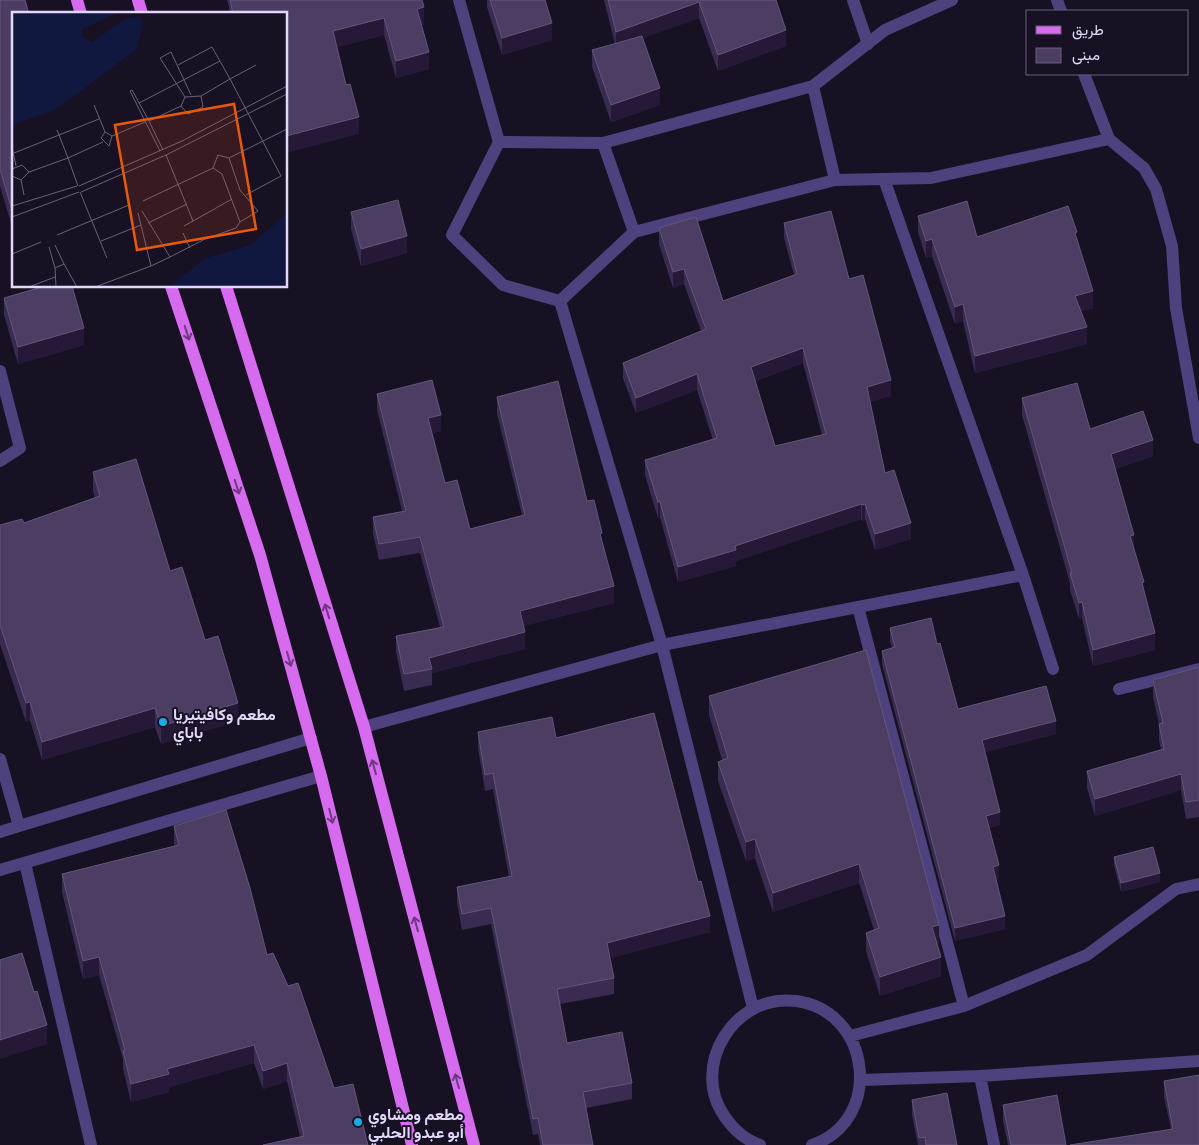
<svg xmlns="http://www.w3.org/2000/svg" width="1199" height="1145" viewBox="0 0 1199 1145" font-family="'Exo 2',Vazirmatn,sans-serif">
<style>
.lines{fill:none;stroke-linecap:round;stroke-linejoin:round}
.minor{stroke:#4f417e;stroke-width:12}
.major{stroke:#d76bf0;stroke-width:12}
.wall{fill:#3a2c50;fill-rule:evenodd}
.shaded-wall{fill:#251937}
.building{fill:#4c3e62;stroke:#64567a;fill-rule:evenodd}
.oneway{stroke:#6e3980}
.poi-dot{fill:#18ace7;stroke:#181124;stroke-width:2}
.labels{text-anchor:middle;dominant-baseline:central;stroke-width:4;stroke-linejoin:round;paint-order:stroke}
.poi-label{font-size:16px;font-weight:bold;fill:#e3d8fb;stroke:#181124;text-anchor:start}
.inset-road{fill:none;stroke:#69617a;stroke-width:1}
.view{fill:#e8590c;fill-opacity:0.15;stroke:#e8590c;stroke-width:2.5}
.inset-edge{fill:none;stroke:#e3d8fb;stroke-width:2.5}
</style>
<rect width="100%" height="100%" fill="#181124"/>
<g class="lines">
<path class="minor" d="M459,0L499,142
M853,0L868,44
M1057,0L1061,11
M813,86L835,180
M1109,139L1144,168L1156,189L1172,246L1176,308L1199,438
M603,143L634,232
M884,179L1023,575
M560,301L662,645L753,1008
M560,301L503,285L452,235L499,142L603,143L813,86L885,30L952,0
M560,301L634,232L835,180L931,178L1109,139L1084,74
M0,371L20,448L0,461
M858,607L964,1006
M1119,689L1199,669
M364,727L662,645L1023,575L1053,669
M0,759L19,826L0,832
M19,826L311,738
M25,863L91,1145
M0,870L321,776
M850,1036L964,1006L1087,955L1176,889L1199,884
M980,1076L994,1145
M861,1080L980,1076L1199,1061
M760,1145C745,1140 734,1130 725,1117C689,1067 734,993 796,1001C872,1011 884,1121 812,1145"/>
<path class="major" d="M77,0L81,14
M138,0L142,14
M171,286L260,555L321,776L412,1145
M226,286L364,727L474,1145"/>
</g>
<path class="wall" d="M0,0L14,14V233L0,186Z
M227,0H422L424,24L421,25L429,69L396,78L384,35L337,47L359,134L286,14H229V7Z
M487,0H490L552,40L502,55L487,7Z
M604,0H776L786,46L718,71L699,18L642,38L660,105L611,122L592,67V50L615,44Z
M351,212L407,253L361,266L351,229Z
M918,216L977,237L1077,239L1093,308L1081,311L1087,344L975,373L963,321L955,324L932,256L926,258L918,232Z
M784,223L849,279L891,396L870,402L885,473L911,539L875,550L865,519L862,521L861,519L736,561V566L678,582L660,517L658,518L645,475V460L713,440L697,390L636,413L623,378V363L701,331L684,284L673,288L659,244V228L723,301L794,275L784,238ZM803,363L822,435L775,446L755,381Z
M4,298L84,345L18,364L4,315Z
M377,394L441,431L432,433L445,483L470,529L522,515L497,414V397L587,501L602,542L614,603L523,626L525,649L432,673V685L404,691L396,652V636L440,627L420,553L379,560L373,533V517L402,511L377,410Z
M1022,398L1090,429L1153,456L1115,469L1144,591L1155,650L1093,666L1082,618L1079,619L1070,590V583L1022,415Z
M93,472L170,571L205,640L238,721L161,744L155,727L42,760L30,720L26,722L0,644V525L24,523L95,498L93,491Z
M890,628L937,644L958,709L1056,734L985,752L1000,825L989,828L999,878L996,879L1005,929L955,941L882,664V651L892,648L890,641Z
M1199,667V817L1186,819L1181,790L1095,816L1087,788V771L1161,750L1159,740V724L1153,697V680Z
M709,696L939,944L937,945L941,976L880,996L866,951V933L874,930L859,883L773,912L755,858L746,861L718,781V762L722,760L709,715Z
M478,732L556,738L710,932L610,958L614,978V994L560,1004L567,1043L632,1083V1099L586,1108L593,1145H540L538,1134L533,1135L491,924L462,930L457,903V887L509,877L493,789L485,791L478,748Z
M174,826L267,955L334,1088L368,1145L300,1137L287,1081L263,1089L254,1063L169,1087V1092L131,1102L123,1069V1059L99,975L83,979L62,892V874L174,846Z
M1114,857L1160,882L1121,892L1114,865Z
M1164,1081L1199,1145L1171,1129L1164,1097Z
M912,1100L957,1145H918L912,1115Z
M1003,1105L1066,1145H1008L1003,1121Z"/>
<path class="shaded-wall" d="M699,2V18L616,48V32Z
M424,7V24L417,26V9Z
M384,18V35L333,48V31Z
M552,23V40L502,55V38Z
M786,30V46L718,71V55Z
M429,52V69L396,78V61Z
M660,88V105L611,122V105Z
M359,117V134L286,153V136Z
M407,236V253L361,266V249Z
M932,239V256L926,258V241Z
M684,269V284L673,288V272Z
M1093,291V308L1075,313V296Z
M963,304V321L955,324V307Z
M1087,327V344L975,373V356Z
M84,328V345L18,364V347Z
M803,348V363L751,382V367Z
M697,374V390L636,413V398Z
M891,380V396L867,403V387Z
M441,415V431L428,434V418Z
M1153,440V456L1111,470V454Z
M658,502H660V517L658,518Z
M861,504V519L736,561V566L678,582V567L735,546Z
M865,504V519L862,521V505Z
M911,523V539L875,550V534Z
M1134,535V551L1130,536Z
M614,586V603L520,627V611Z
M1082,602V618L1079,619V603Z
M525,632V649L432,673L429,658Z
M1155,633V650L1093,666V650Z
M30,702V720L26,722V703Z
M238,703V721L161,744V726Z
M155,708V727L42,760V742Z
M1056,721V734L982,753V740Z
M1181,774V790L1095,816V799Z
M1000,812V825L986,829V816Z
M755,839V858L746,861V842Z
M859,864V883L773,912V893Z
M999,865V878L993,880V867Z
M1160,873V882L1121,892V883Z
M710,916V932L607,959V943Z
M1005,916V929L955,941V928Z
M939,925V944L932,946V927Z
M99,957V975L83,979V961Z
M941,957V976L880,996V977Z
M47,1025V1044L0,1059V1040Z
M254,1045V1063L169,1087V1092L131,1102V1084L167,1069Z
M287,1063V1081L263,1089V1071Z"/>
<path class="building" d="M0,0H25L29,14H14V217L0,169Z
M230,0H422L424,7L417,9L429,52L396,61L384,18L333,31L346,85L350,84L359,117L286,136V14H233Z
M490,0H545L552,23L502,38Z
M608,0H776L786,30L718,55L699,2L616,32Z
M642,36L660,88L611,105L592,50Z
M398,200L407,236L361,249L351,212Z
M967,201L977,237L1068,206L1077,232L1075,233L1093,291L1075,296L1087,327L975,356L963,304L955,307L932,239L926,241L918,216Z
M831,211L849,279L863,275L891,380L867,387L885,473L894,470L911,523L875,534L865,504L862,505L861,504L735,546L736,550L678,567L660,502H658L645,460L717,438L697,374L636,398L623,363L706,329L684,269L673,272L659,228L696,217L723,301L797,274L784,223ZM803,348L826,434L775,446L751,367Z
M45,286H72L84,328L18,347L4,298Z
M432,380L441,415L428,418L445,483L457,480L470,529L525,515L497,397L558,381L587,501L594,500L602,533L600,534L614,586L520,611L525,632L429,658L432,669L404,674L396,636L444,627L420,537L379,544L373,517L406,511L377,394Z
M1077,383L1090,429L1143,411L1153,440L1111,454L1134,535L1130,536L1144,582L1142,583L1155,633L1093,650L1082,602L1079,603L1070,573H1072L1022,398Z
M136,459L170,571L182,567L205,640L218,636L238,703L161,726L155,708L42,742L30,702L26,703L0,625V525L22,519L24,523L100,496L93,472Z
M931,618L937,644L940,643L958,709L1046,686L1056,721L982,740L1000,812L986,816L999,865L993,867L1005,916L955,928L882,651L895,647L890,628Z
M866,650L939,925L932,927L941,957L880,977L866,933L879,928L859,864L773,893L755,839L746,842L718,762L728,758L709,696Z
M1199,667V800L1186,802L1181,774L1095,799L1087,771L1164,749L1159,724L1163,723L1153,680Z
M654,713L698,882L701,881L710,916L607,943L614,978L557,989L567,1043L622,1032L632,1083L583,1092L593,1145H543L538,1118L533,1119L491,908L462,914L457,887L512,876L493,773L485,775L478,732L552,717L556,738Z
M226,810L250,888L267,955L273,953L288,986L298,983L334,1088L353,1084L368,1145H263L304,1136L287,1063L263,1071L254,1045L167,1069L169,1074L131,1084L123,1051L125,1050L99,957L83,961L62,874L179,845L174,826Z
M1153,847L1160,873L1121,883L1114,857Z
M22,953L34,992L37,991L47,1025L0,1040V960Z
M1199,1075V1145H1070L1173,1129L1164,1081Z
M947,1093L957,1145H926L925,1137L919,1138L912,1100Z
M1057,1095L1066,1145H1011L1003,1105Z"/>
<defs><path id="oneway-shaft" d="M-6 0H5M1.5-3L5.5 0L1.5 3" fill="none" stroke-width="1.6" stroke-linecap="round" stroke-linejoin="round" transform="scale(1.25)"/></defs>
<g class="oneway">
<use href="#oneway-shaft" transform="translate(187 333) rotate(72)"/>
<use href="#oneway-shaft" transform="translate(237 487) rotate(72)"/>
<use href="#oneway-shaft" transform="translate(327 611) rotate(-107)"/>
<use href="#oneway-shaft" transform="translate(289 659) rotate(74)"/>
<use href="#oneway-shaft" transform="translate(374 767) rotate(-105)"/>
<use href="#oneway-shaft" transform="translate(331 816) rotate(76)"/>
<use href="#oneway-shaft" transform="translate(416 924) rotate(-105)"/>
<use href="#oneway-shaft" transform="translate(457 1081) rotate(-105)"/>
</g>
<g class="poi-dot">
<circle cx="163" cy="722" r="5"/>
<circle cx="358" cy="1122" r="5"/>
</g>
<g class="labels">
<g class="poi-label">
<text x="173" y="713">مطعم وكافيتيريا<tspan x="173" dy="18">باباي</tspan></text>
<text x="368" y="1113">مطعم ومشاوي<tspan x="368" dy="18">أبو عبدو الحلبي</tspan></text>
</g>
</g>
<g transform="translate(12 12)">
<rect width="275" height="275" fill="#181124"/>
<path d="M0,0H108L70,17V25L80,30L115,6L129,4L130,15L125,37L77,73L41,99L0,113ZM273,203L275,275H157L194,246L239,233Z" fill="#10183f"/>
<path class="inset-road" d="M166,53L200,35L218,67L244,53M173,85L148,46L159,40L179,83M127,91L208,49M82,93L93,120L100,124L97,134L89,126L93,120M169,94L176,102L191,95L189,84M137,109L151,138M100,124L133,110M0,135L4,154M148,139L118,79L120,78L137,109L169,94L173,85L189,84L218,67L269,164L234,183M2,141L87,107M154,143L181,209L172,214M206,143L217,146L228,178L246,199L228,210L210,162L201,156ZM217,146L275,117M0,157L10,153L17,160L56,146L45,118M0,164L9,168L17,160M9,168L12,183M66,174L56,146L91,130M67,174L170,129L275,74M68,180L95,246M69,180L154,143L275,82M131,189L201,156M0,194L65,174M126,201L139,254L158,245L130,199M0,205L67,180M181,209L220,187M136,211L175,192M171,221L178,236M45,223L117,193M89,229L129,213M37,235L43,256L52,252L43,233M0,242L29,230M158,245L193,227L224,216L228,210M52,252L65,275M43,256L44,275M17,275L43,265M83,275L139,254"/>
<path class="view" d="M222,92L244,217L125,238L103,113Z"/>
<rect width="275" height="275" class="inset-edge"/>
</g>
<rect x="1026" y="10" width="162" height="65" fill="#181124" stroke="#69617a"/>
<rect x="1036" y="26" width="25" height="8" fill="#d76bf0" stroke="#69617a"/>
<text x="1072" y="35" font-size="15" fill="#e3d8fb">طريق</text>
<rect x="1036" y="48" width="25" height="15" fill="#4c3e62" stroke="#69617a"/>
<text x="1072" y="60" font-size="15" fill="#e3d8fb">مبنى</text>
</svg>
